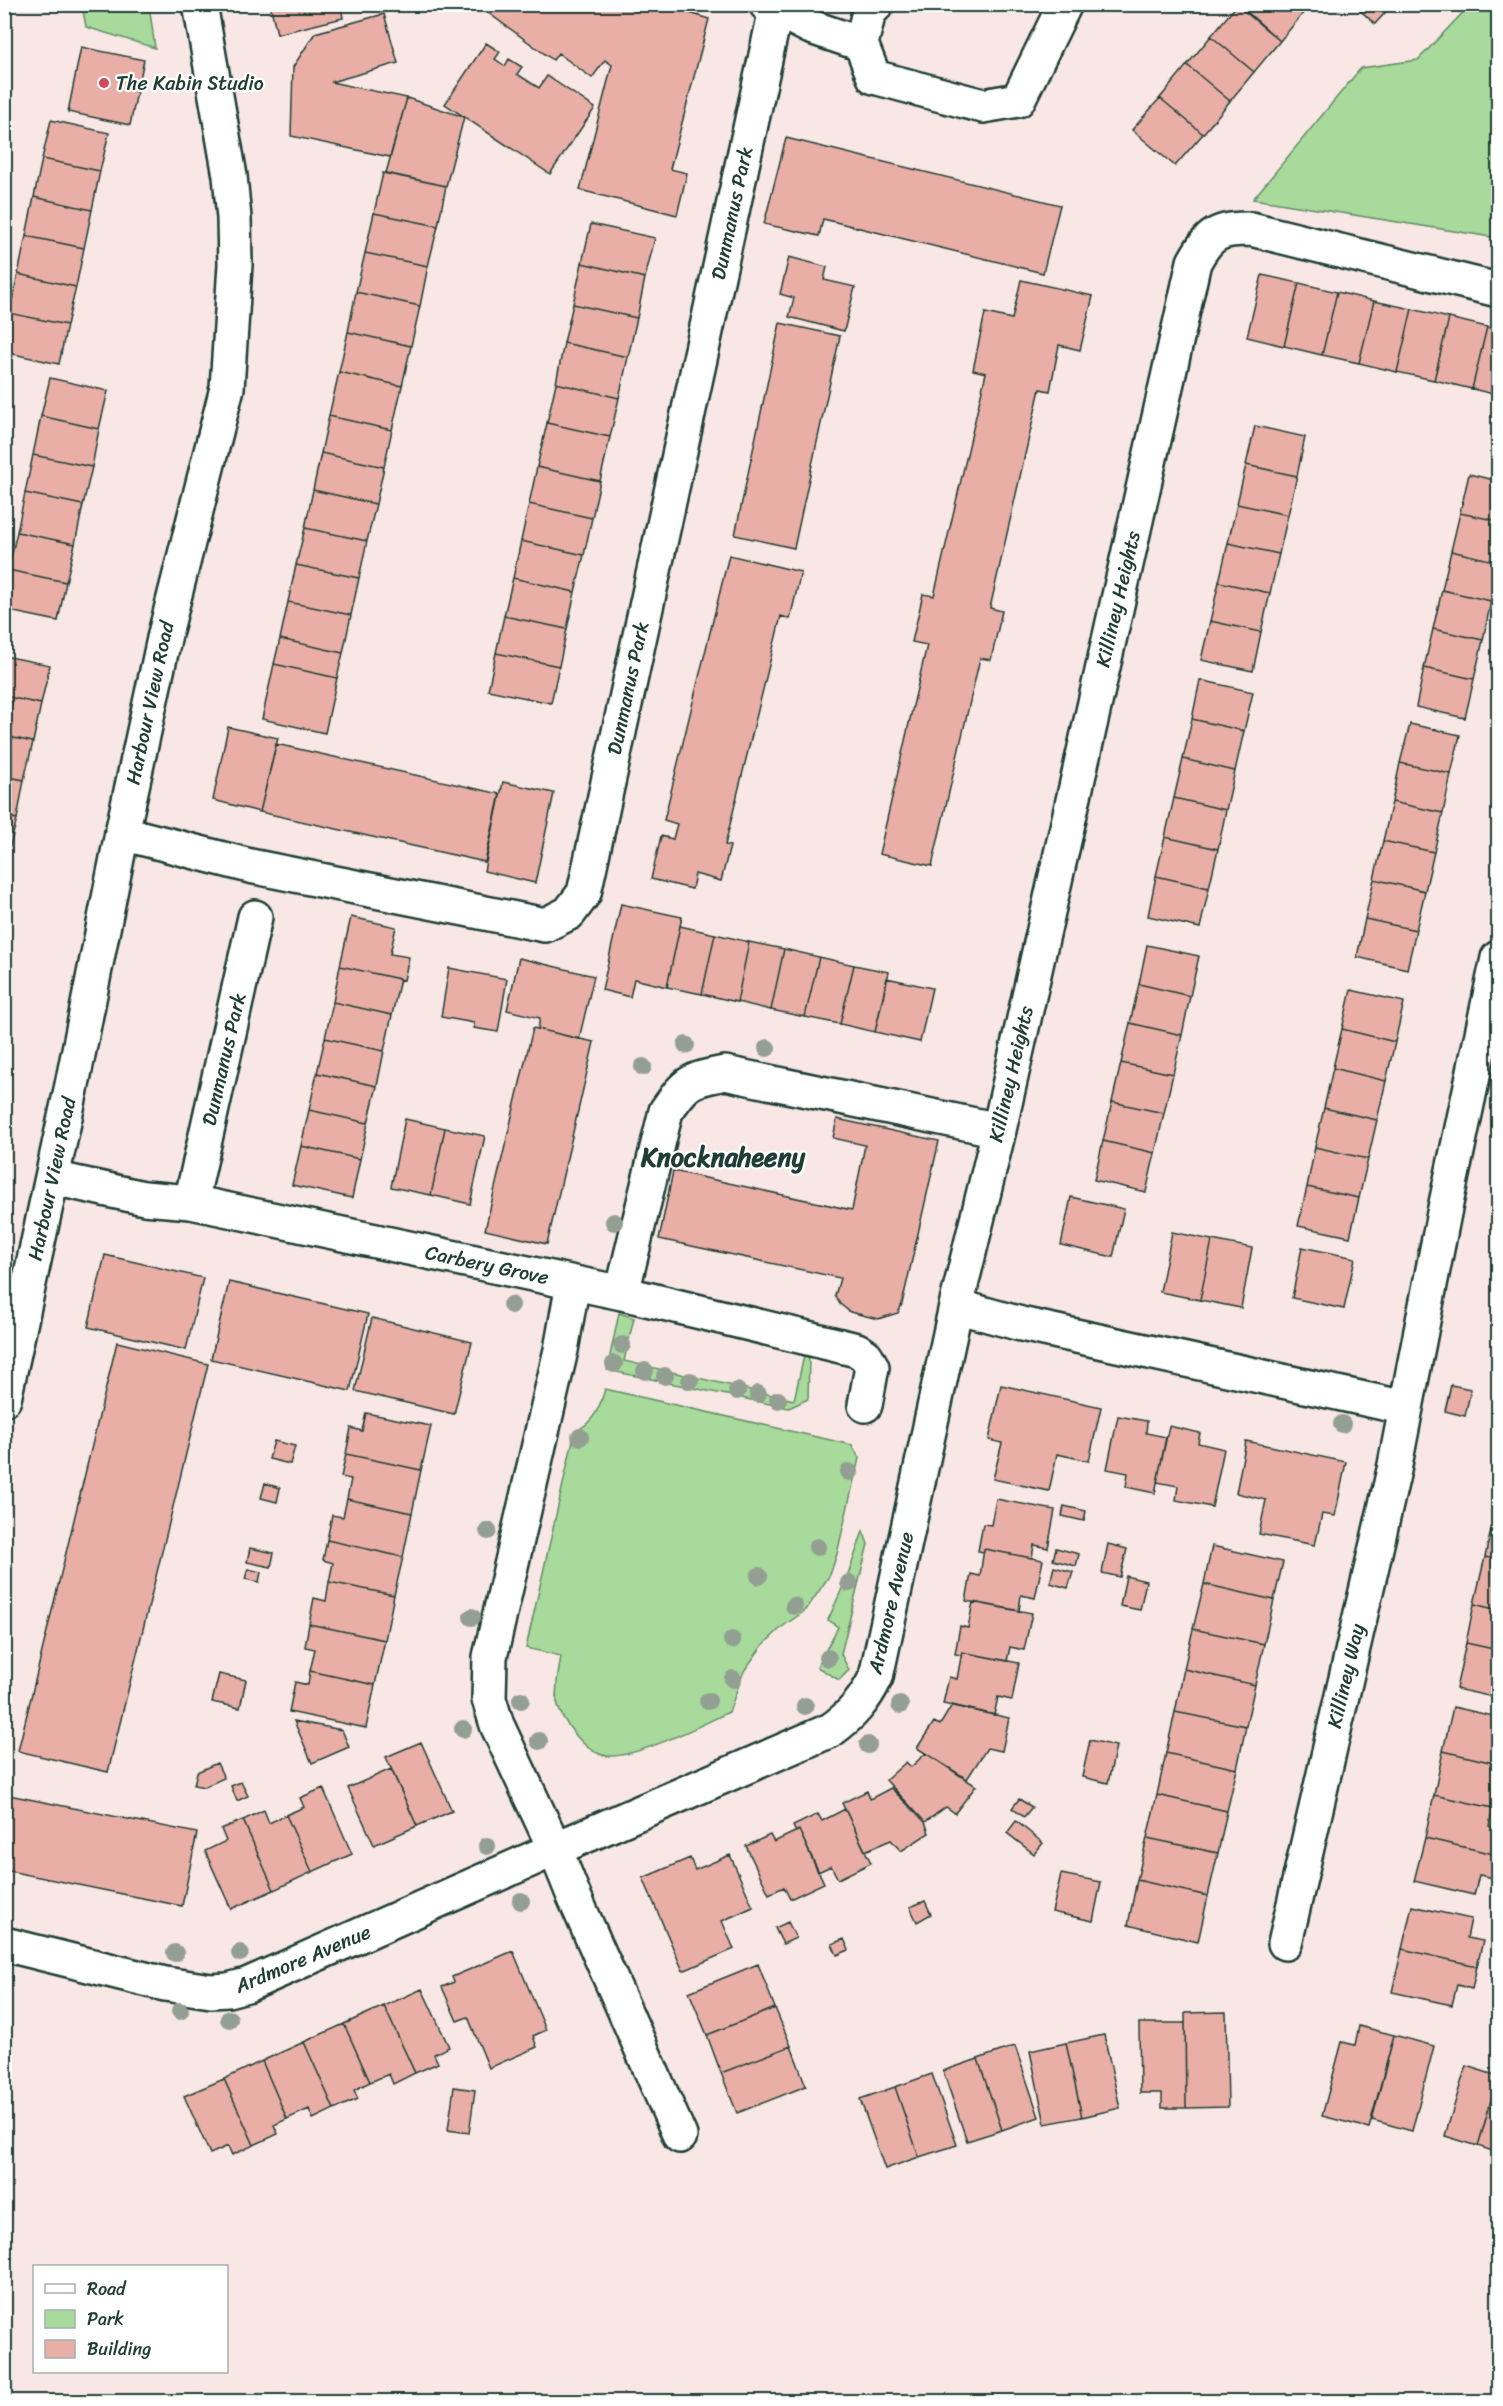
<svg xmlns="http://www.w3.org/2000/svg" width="1503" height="2406" viewBox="0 0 1503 2406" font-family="Sriracha,sans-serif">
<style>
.green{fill:#a7da9b;stroke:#638c68;stroke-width:1.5}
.building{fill:#e9afa6;stroke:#1f3d34;stroke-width:1.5}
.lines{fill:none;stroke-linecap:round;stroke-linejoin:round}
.street-casing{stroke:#1f3d34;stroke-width:38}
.secondary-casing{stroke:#1f3d34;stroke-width:38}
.street{stroke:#fff;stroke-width:33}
.secondary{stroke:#fff;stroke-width:33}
.tree{fill:#939f92}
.poi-dot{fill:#d1495b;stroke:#fff;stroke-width:2}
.labels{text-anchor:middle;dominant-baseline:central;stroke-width:4.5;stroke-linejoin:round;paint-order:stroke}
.poi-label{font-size:20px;fill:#1f3d34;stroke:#fff;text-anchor:start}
.street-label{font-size:20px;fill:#1f3d34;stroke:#fff}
.district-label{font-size:26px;font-weight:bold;fill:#1f3d34;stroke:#fff}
</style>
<rect width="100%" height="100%" fill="#f8e7e4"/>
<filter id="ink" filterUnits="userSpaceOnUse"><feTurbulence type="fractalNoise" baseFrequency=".0167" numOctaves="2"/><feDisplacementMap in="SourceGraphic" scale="12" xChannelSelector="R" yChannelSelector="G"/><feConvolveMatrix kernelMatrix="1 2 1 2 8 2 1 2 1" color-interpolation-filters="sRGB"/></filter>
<g filter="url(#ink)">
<path class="green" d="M82,5H149L155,48L86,27Z
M1470,5H1498V238L1253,199L1361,68L1418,60Z
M619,1313L634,1318L624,1361L794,1400L804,1356L809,1357L808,1399L789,1408L607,1370Z
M605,1389L852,1445L859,1458L837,1554L830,1575L806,1610L782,1627L762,1646L744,1671L729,1712C702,1725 636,1758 608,1756C593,1754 583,1744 574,1733C549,1703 556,1691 561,1656L526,1648L575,1431C593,1424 600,1407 605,1389Z
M863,1531L868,1544L841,1654L849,1670L839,1680L817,1667L838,1627L828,1620L848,1575Z"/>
<path class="building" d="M270,4H345L341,6L343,18L277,34Z
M476,4H661L709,19L670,169L687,173L677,215L580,190L612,65L605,60L592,78L558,53L553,60Z
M1238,4H1311L1280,41Z
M1353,4H1393L1375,24Z
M1237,5L1280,41L1254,72L1211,36Z
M384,14L398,63L331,82L407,98L390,157L291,136L293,67L315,33Z
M1211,36L1254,72L1230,101L1187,65Z
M486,43L500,52L495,59L505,66L509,59L522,67L517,74L539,88L547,76L595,108L550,174L445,104Z
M81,47L144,60L130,125L68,112Z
M1187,65L1230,101L1203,134L1160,98Z
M407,98L464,117L446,186L386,173Z
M1160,98L1203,134L1175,166L1132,130Z
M51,120L109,133L100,171L42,159Z
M786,138L1060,205L1043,273L823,219L819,236L764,224Z
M42,159L100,171L92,210L34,197Z
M383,173L446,186L438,226L374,213Z
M34,197L92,210L84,248L26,236Z
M374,213L438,226L428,266L365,253Z
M591,224L655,238L645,278L582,263Z
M26,236L84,248L76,287L18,274Z
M365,253L428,266L420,306L356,292Z
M789,257L827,267L824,280L855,287L844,331L789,317L794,298L780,294Z
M582,263L645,278L637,318L573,304Z
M18,274L76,287L67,325L9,313Z
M1262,275L1299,283L1284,346L1247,337Z
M1021,280L1093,296L1080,350L1059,345L1050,391L1040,389L990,608L1002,611L991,660L980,658L932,866L879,854L927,645L912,642L923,594L934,596L986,373L973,370L985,313L1012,319Z
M1299,283L1337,292L1322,355L1284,346Z
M356,292L420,306L411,346L348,332Z
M1337,292L1374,301L1359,363L1322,355Z
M1374,301L1412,309L1397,372L1359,363Z
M573,304L637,318L628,357L564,343Z
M1412,309L1449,318L1434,380L1397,372Z
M9,313L67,325L59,364L4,352V335Z
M1449,318L1487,327L1472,389L1434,380Z
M780,323L840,336L794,548L735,535Z
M1487,327L1498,330V395L1472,389Z
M348,332L411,346L402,386L339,372Z
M564,343L628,357L619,398L556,383Z
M339,372L402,386L392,430L329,416Z
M50,378L108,391L99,429L41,416Z
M556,383L619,398L610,437L547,423Z
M41,416L99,429L92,467L33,455Z
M329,416L392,430L384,467L321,453Z
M547,423L610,437L600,481L537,467Z
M1255,426L1305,437L1297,476L1246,465Z
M321,453L384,467L376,504L313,490Z
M33,455L92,467L83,505L25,493Z
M1246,465L1297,476L1288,515L1237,504Z
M537,467L600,481L592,518L529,504Z
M1469,474L1498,481V521L1460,513Z
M313,490L376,504L367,541L305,528Z
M25,493L83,505L75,544L17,532Z
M529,504L592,518L584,555L521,541Z
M1237,504L1288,515L1279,554L1228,543Z
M1460,513L1498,521V562L1451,551Z
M305,528L367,541L359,578L296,565Z
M17,532L75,544L66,582L8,570Z
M521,541L584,555L575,592L513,578Z
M1228,543L1279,554L1270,593L1219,582Z
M1451,551L1498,562V572L1491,601L1442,590Z
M729,555L801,572L790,619L781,616L725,845L730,846L721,881L695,874L692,889L651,879L661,836L673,839L677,824L664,820Z
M296,565L359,578L351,615L288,602Z
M8,570L66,582L58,621L4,610V588Z
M513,578L575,592L567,629L504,616Z
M1219,582L1270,593L1261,632L1210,621Z
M1442,590L1491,601L1483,640L1433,629Z
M288,602L351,615L343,653L280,639Z
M504,616L567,629L559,666L496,653Z
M1210,621L1261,632L1253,671L1201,660Z
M1433,629L1483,640L1474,679L1424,668Z
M280,639L343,653L337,678L274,664Z
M496,653L559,666L551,703L488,690Z
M4,656L50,665L41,704L4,696Z
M274,664L337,678L325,733L262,719Z
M1424,668L1474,679L1465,718L1416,707Z
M1200,680L1253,692L1244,731L1192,719Z
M4,696L41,704L33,742L4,736Z
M1192,719L1244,731L1235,771L1183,759Z
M1410,724L1460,735L1451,774L1400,763Z
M228,727L278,738L260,812L213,800Z
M4,736L33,742L24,780L4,776Z
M276,744L500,794L485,862L260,812Z
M1183,759L1235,771L1226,810L1174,798Z
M1400,763L1451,774L1443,813L1392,802Z
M4,776L24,780L17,819L4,816Z
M503,782L554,793L535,883L484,871Z
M1174,798L1226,810L1218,849L1165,837Z
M1392,802L1443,813L1434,852L1383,841Z
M4,816L17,819L7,857H4Z
M1165,837L1218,849L1209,888L1156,876Z
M1383,841L1434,852L1425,891L1374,879Z
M1156,876L1209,888L1200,928L1148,916Z
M1374,879L1425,891L1416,930L1365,919Z
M621,904L682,917L667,987L634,979L630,997L602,990Z
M351,917L396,927L390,954L409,957L404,980L340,966Z
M1365,919L1416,930L1407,969L1357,957Z
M680,926L715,934L702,994L667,987Z
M715,934L749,942L737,1002L702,994Z
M749,942L784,949L771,1010L737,1002Z
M1147,945L1199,956L1190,996L1139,984Z
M784,949L819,957L805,1017L771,1010Z
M819,957L854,965L840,1024L805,1017Z
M519,958L594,976L579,1039L538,1029L540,1018L507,1010Z
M854,965L889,972L875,1032L840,1024Z
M340,966L400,979L392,1015L333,1002Z
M449,968L507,979L498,1032L474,1028V1023L441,1017Z
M887,978L932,988L920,1042L875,1032Z
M1139,984L1190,996L1182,1035L1130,1023Z
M1351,990L1404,1002L1395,1042L1342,1029Z
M333,1002L392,1015L384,1051L325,1038Z
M1130,1023L1182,1035L1173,1074L1121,1063Z
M533,1028L594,1042L547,1244L485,1230Z
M1342,1029L1395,1042L1386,1081L1333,1068Z
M325,1038L384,1051L377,1086L317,1073Z
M1121,1063L1173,1074L1164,1113L1112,1102Z
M1333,1068L1386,1081L1377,1120L1324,1108Z
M317,1073L377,1086L368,1123L309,1110Z
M1112,1102L1164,1113L1155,1153L1103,1141Z
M1324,1108L1377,1120L1368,1159L1315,1147Z
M309,1110L368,1123L360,1159L301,1146Z
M405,1119L445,1128L431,1195L391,1187Z
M837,1119L939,1141L902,1304L898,1313L878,1319L850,1312L840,1304L835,1296L840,1278L659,1239L673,1171L852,1210L865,1145L833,1138Z
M445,1128L485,1136L470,1204L431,1195Z
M1103,1141L1155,1153L1146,1192L1094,1180Z
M301,1146L360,1159L352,1198L292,1185Z
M1315,1147L1368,1159L1359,1198L1307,1187Z
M1307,1187L1359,1198L1350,1237L1298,1226Z
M1071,1197L1124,1209L1113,1257L1061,1245Z
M1172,1232L1212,1240L1200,1300L1160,1292Z
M1212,1240L1252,1248L1241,1308L1200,1300Z
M1302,1247L1355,1258L1344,1309L1292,1298Z
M105,1255L203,1278L186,1350L88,1327Z
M229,1282L368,1314L350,1391L211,1359Z
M372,1318L472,1342L454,1414L355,1391Z
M117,1342L208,1364L108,1772L18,1751Z
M1001,1385L1101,1407L1089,1461L1057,1454L1049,1491L993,1479L1002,1443L989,1440Z
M1451,1385L1471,1389L1465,1416L1445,1411Z
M366,1413L431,1426L421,1470L346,1454L351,1428L362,1431Z
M1118,1416L1147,1421L1146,1433L1166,1437L1155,1493L1126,1487L1128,1473L1107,1469Z
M1169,1426L1200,1433L1198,1443L1224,1449L1212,1507L1176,1500L1178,1486L1157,1482Z
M274,1441L295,1446L290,1464L269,1459Z
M1246,1441L1346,1462L1335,1516L1322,1514L1315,1545L1259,1534L1266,1500L1236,1493Z
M346,1454L421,1470L412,1513L347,1499L351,1479L341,1477Z
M265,1483L280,1488L277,1502L261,1498Z
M347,1499L412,1513L403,1557L327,1540L332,1515L343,1517Z
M996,1499L1055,1510L1048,1548L1034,1545L1032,1558L984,1549V1552L978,1551L983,1524L991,1525Z
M1064,1506L1086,1511L1084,1521L1062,1516Z
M1495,1512H1498V1560L1485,1557Z
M327,1540L403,1557L394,1595L329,1582L333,1563L323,1560Z
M1108,1544L1127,1549L1120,1577L1102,1573Z
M1212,1546L1283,1562L1274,1600L1204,1584Z
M250,1548L274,1553L271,1567L247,1562Z
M1056,1548L1079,1554L1076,1566L1053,1560Z
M984,1549L1043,1560L1035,1598L1021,1595L1019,1611L966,1601L971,1574L980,1576Z
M1485,1557L1498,1560V1610L1474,1604Z
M1054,1567L1073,1572L1068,1588L1050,1583Z
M248,1569L261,1572L259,1582L245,1579Z
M1126,1576L1146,1581L1140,1610L1120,1606Z
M329,1582L394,1595L385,1640L309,1624L314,1598L326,1601Z
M1204,1584L1274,1600L1264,1644L1193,1629Z
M973,1602L1032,1613L1024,1650L1010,1647L1007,1661L962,1652L961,1655L955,1654L960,1626L968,1628Z
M1474,1604L1498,1610V1650L1466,1643Z
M309,1624L385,1640L375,1685L310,1671L315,1649L305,1647Z
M1193,1629L1264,1644L1255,1685L1184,1669Z
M1466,1643L1498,1650V1698L1456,1689Z
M962,1652L1019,1663L1012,1700L998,1697L994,1715L943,1704L949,1677L957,1679Z
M1184,1669L1255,1685L1246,1726L1175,1712Z
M310,1671L375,1685L366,1728L289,1712L295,1682L308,1685Z
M219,1674L246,1680L240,1708L212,1702Z
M952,1705L1009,1718L1002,1751L987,1748L967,1779L917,1748L934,1722L940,1725Z
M1453,1707L1498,1717V1764L1443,1751Z
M1175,1712L1246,1726L1237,1769L1166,1753Z
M294,1721L342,1730L349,1747L312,1763Z
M1090,1740L1116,1746L1108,1783L1082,1777Z
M421,1742L452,1811L417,1826L386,1757Z
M1443,1751L1498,1764V1788L1493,1808L1434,1795Z
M926,1753L976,1786L955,1813L946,1807L925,1822L886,1780L906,1762L911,1767Z
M1166,1753L1237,1769L1227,1811L1157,1795Z
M217,1763L224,1778L204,1787L194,1785L197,1772Z
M391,1769L417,1826L374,1845L348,1788Z
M241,1782L248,1796L237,1801L231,1786Z
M323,1788L352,1854L312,1872L286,1815L304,1807L300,1798Z
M891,1788L925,1822L929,1833L901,1851L891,1840L865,1851L842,1803L867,1791L870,1799Z
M4,1794L197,1833L182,1906L4,1870Z
M1157,1795L1227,1811L1218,1853L1147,1838Z
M1434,1795L1493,1808L1489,1826L1498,1829V1855L1425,1838Z
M1019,1799L1032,1807L1024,1817L1012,1808Z
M845,1809L871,1863L838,1879L831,1866L818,1872L799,1830L796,1832L793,1826L818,1814L822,1821Z
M264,1810L269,1823L286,1815L312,1872L274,1890L243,1820Z
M243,1820L274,1890L231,1909L205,1851L226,1841L221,1829Z
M1016,1821L1043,1843L1034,1854L1007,1833Z
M799,1830L824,1883L790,1899L784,1887L769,1894L746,1846L770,1835L774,1842Z
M1147,1838L1218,1853L1208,1896L1137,1880Z
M1425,1838L1498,1855L1494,1878L1479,1875L1474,1895L1414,1881Z
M730,1855L753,1907L722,1921L734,1949L683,1971L643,1878L690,1858L695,1870Z
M1061,1874L1101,1882L1093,1921L1052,1912Z
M1137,1880L1208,1896L1198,1942L1128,1925Z
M925,1901L931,1914L917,1922L910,1907Z
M1412,1906L1471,1919L1467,1938L1483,1941L1477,1966L1402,1949Z
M788,1922L796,1938L783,1944L775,1928Z
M844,1939L849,1950L837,1955L832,1944Z
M1402,1949L1477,1966L1472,1989L1457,1985L1452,2005L1392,1992Z
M513,1951L546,2030L533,2036L537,2047L489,2068L468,2017L457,2021L442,1987L454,1982L452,1977Z
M758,1964L775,2008L707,2035L689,1992Z
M422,1989L449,2047L434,2054L438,2063L415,2073L384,2006Z
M384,2006L415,2073L393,2084L389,2074L370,2082L344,2024Z
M775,2008L791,2046L721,2073L707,2035Z
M1226,2012L1228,2107L1186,2108L1185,2013Z
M1139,2023H1185L1186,2108H1162V2093H1140Z
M344,2024L370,2082L354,2090L358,2099L334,2109L304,2042Z
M1359,2026L1394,2035L1369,2128L1322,2116L1342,2042L1355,2045Z
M1104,2035L1120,2108L1082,2117L1066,2043Z
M1394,2035L1434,2046L1412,2131L1372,2120Z
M304,2042L334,2109L313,2119L309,2109L287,2119L262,2061Z
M1066,2043L1082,2117L1045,2124L1030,2051Z
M791,2046L806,2086L737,2113L721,2073Z
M1015,2046L1039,2117L1002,2130L978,2059Z
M978,2059L1002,2130L967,2141L943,2071Z
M262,2061L287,2119L274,2125L278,2134L254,2145L224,2079Z
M1466,2066L1498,2076L1478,2146L1445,2136Z
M932,2074L957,2145L919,2157L895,2087Z
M1498,2078V2153L1478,2146Z
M224,2079L254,2145L232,2155L228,2146L210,2154L184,2096Z
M454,2087L475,2090L469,2133L448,2130Z
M895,2087L919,2157L885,2169L860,2099Z"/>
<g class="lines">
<defs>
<path id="street" d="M766,4L811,27L861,44
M877,4L869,12L861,44L874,77L983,106L1018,100L1065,4
M122,833L250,866L545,925L569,913L584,893L776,9
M53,1178L144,1198L191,1202L622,1293L857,1350L866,1356L872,1367L865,1405
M191,1202L255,917
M573,1283L561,1350L490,1657L489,1699L497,1725L555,1849L573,1894L680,2136
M622,1293L666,1111C687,1081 689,1080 725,1073L999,1130
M956,1306L1021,1324L1406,1408L1444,1213L1498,958
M1285,1943L1394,1470L1406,1408
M4,1944L165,1984L211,1991L228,1990L247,1985L555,1849L831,1730C852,1715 865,1700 876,1677L956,1306L999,1130L1194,262C1210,233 1218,229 1251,229L1498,290"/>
<path id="secondary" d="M4,1399L72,1085L122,833L165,634L227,388L235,265L234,218L230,176L200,4"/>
</defs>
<use href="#street" class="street-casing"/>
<use href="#secondary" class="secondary-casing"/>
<use href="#street" class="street"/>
<use href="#secondary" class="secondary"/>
</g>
<g class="tree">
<circle cx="686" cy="1045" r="9"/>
<circle cx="767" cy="1048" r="9"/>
<circle cx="643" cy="1067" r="9"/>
<circle cx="614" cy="1222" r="9"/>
<circle cx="511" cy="1305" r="9"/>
<circle cx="622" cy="1345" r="9"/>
<circle cx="614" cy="1364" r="9"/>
<circle cx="645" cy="1371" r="9"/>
<circle cx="665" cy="1376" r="9"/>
<circle cx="690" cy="1381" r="9"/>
<circle cx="737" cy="1391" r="9"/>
<circle cx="758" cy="1394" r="9"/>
<circle cx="778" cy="1400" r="9"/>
<circle cx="1342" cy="1424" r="9"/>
<circle cx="580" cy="1437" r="9"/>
<circle cx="849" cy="1472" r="9"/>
<circle cx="488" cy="1531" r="9"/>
<circle cx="817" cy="1547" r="9"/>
<circle cx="759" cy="1576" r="9"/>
<circle cx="849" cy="1583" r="9"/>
<circle cx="794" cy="1606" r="9"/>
<circle cx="472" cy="1617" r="9"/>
<circle cx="732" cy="1640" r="9"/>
<circle cx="828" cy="1658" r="9"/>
<circle cx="733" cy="1679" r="9"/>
<circle cx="521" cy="1700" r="9"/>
<circle cx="708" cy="1701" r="9"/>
<circle cx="900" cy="1705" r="9"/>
<circle cx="805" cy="1706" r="9"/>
<circle cx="463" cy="1729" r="9"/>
<circle cx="539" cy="1741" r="9"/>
<circle cx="868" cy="1745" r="9"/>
<circle cx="487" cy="1846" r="9"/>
<circle cx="521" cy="1901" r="9"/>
<circle cx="175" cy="1953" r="9"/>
<circle cx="240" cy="1953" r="9"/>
<circle cx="180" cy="2011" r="9"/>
<circle cx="229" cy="2019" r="9"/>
</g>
</g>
<circle class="poi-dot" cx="104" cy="83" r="6"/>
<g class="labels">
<g class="poi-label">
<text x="116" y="83">The Kabin Studio</text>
</g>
<g class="street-label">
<text transform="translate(732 213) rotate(-78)">Dunmanus Park</text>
<text transform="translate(1118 599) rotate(-77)">Killiney Heights</text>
<text transform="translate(628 688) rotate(-78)">Dunmanus Park</text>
<text transform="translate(150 703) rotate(-78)">Harbour View Road</text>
<text transform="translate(224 1059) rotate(-77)">Dunmanus Park</text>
<text transform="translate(1011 1074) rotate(-77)">Killiney Heights</text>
<text transform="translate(52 1179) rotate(-78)">Harbour View Road</text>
<text transform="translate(487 1265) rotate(12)">Carbery Grove</text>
<text transform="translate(891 1603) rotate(-77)">Ardmore Avenue</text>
<text transform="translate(1346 1676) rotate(-77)">Killiney Way</text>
<text transform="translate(303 1959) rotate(-23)">Ardmore Avenue</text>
</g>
<g class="district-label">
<text x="723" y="1157">Knocknaheeny</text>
</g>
</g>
<rect width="1503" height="2406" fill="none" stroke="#fff" stroke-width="24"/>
<rect x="12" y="12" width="1479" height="2382" fill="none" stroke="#1f3d34" stroke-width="2" filter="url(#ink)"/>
<rect x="33" y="2265" width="195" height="108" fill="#ffffff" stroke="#a5b1ae" stroke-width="1.5"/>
<rect x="45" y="2284" width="30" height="9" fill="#ffffff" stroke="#a5b1ae" stroke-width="1.5"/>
<text x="87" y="2295" font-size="18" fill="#1f3d34">Road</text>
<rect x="45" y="2310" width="30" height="18" fill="#a7da9b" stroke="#a5b1ae" stroke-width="1.5"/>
<text x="87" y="2325" font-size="18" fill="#1f3d34">Park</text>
<rect x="45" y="2340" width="30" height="18" fill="#e9afa6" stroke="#a5b1ae" stroke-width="1.5"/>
<text x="87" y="2355" font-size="18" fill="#1f3d34">Building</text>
</svg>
